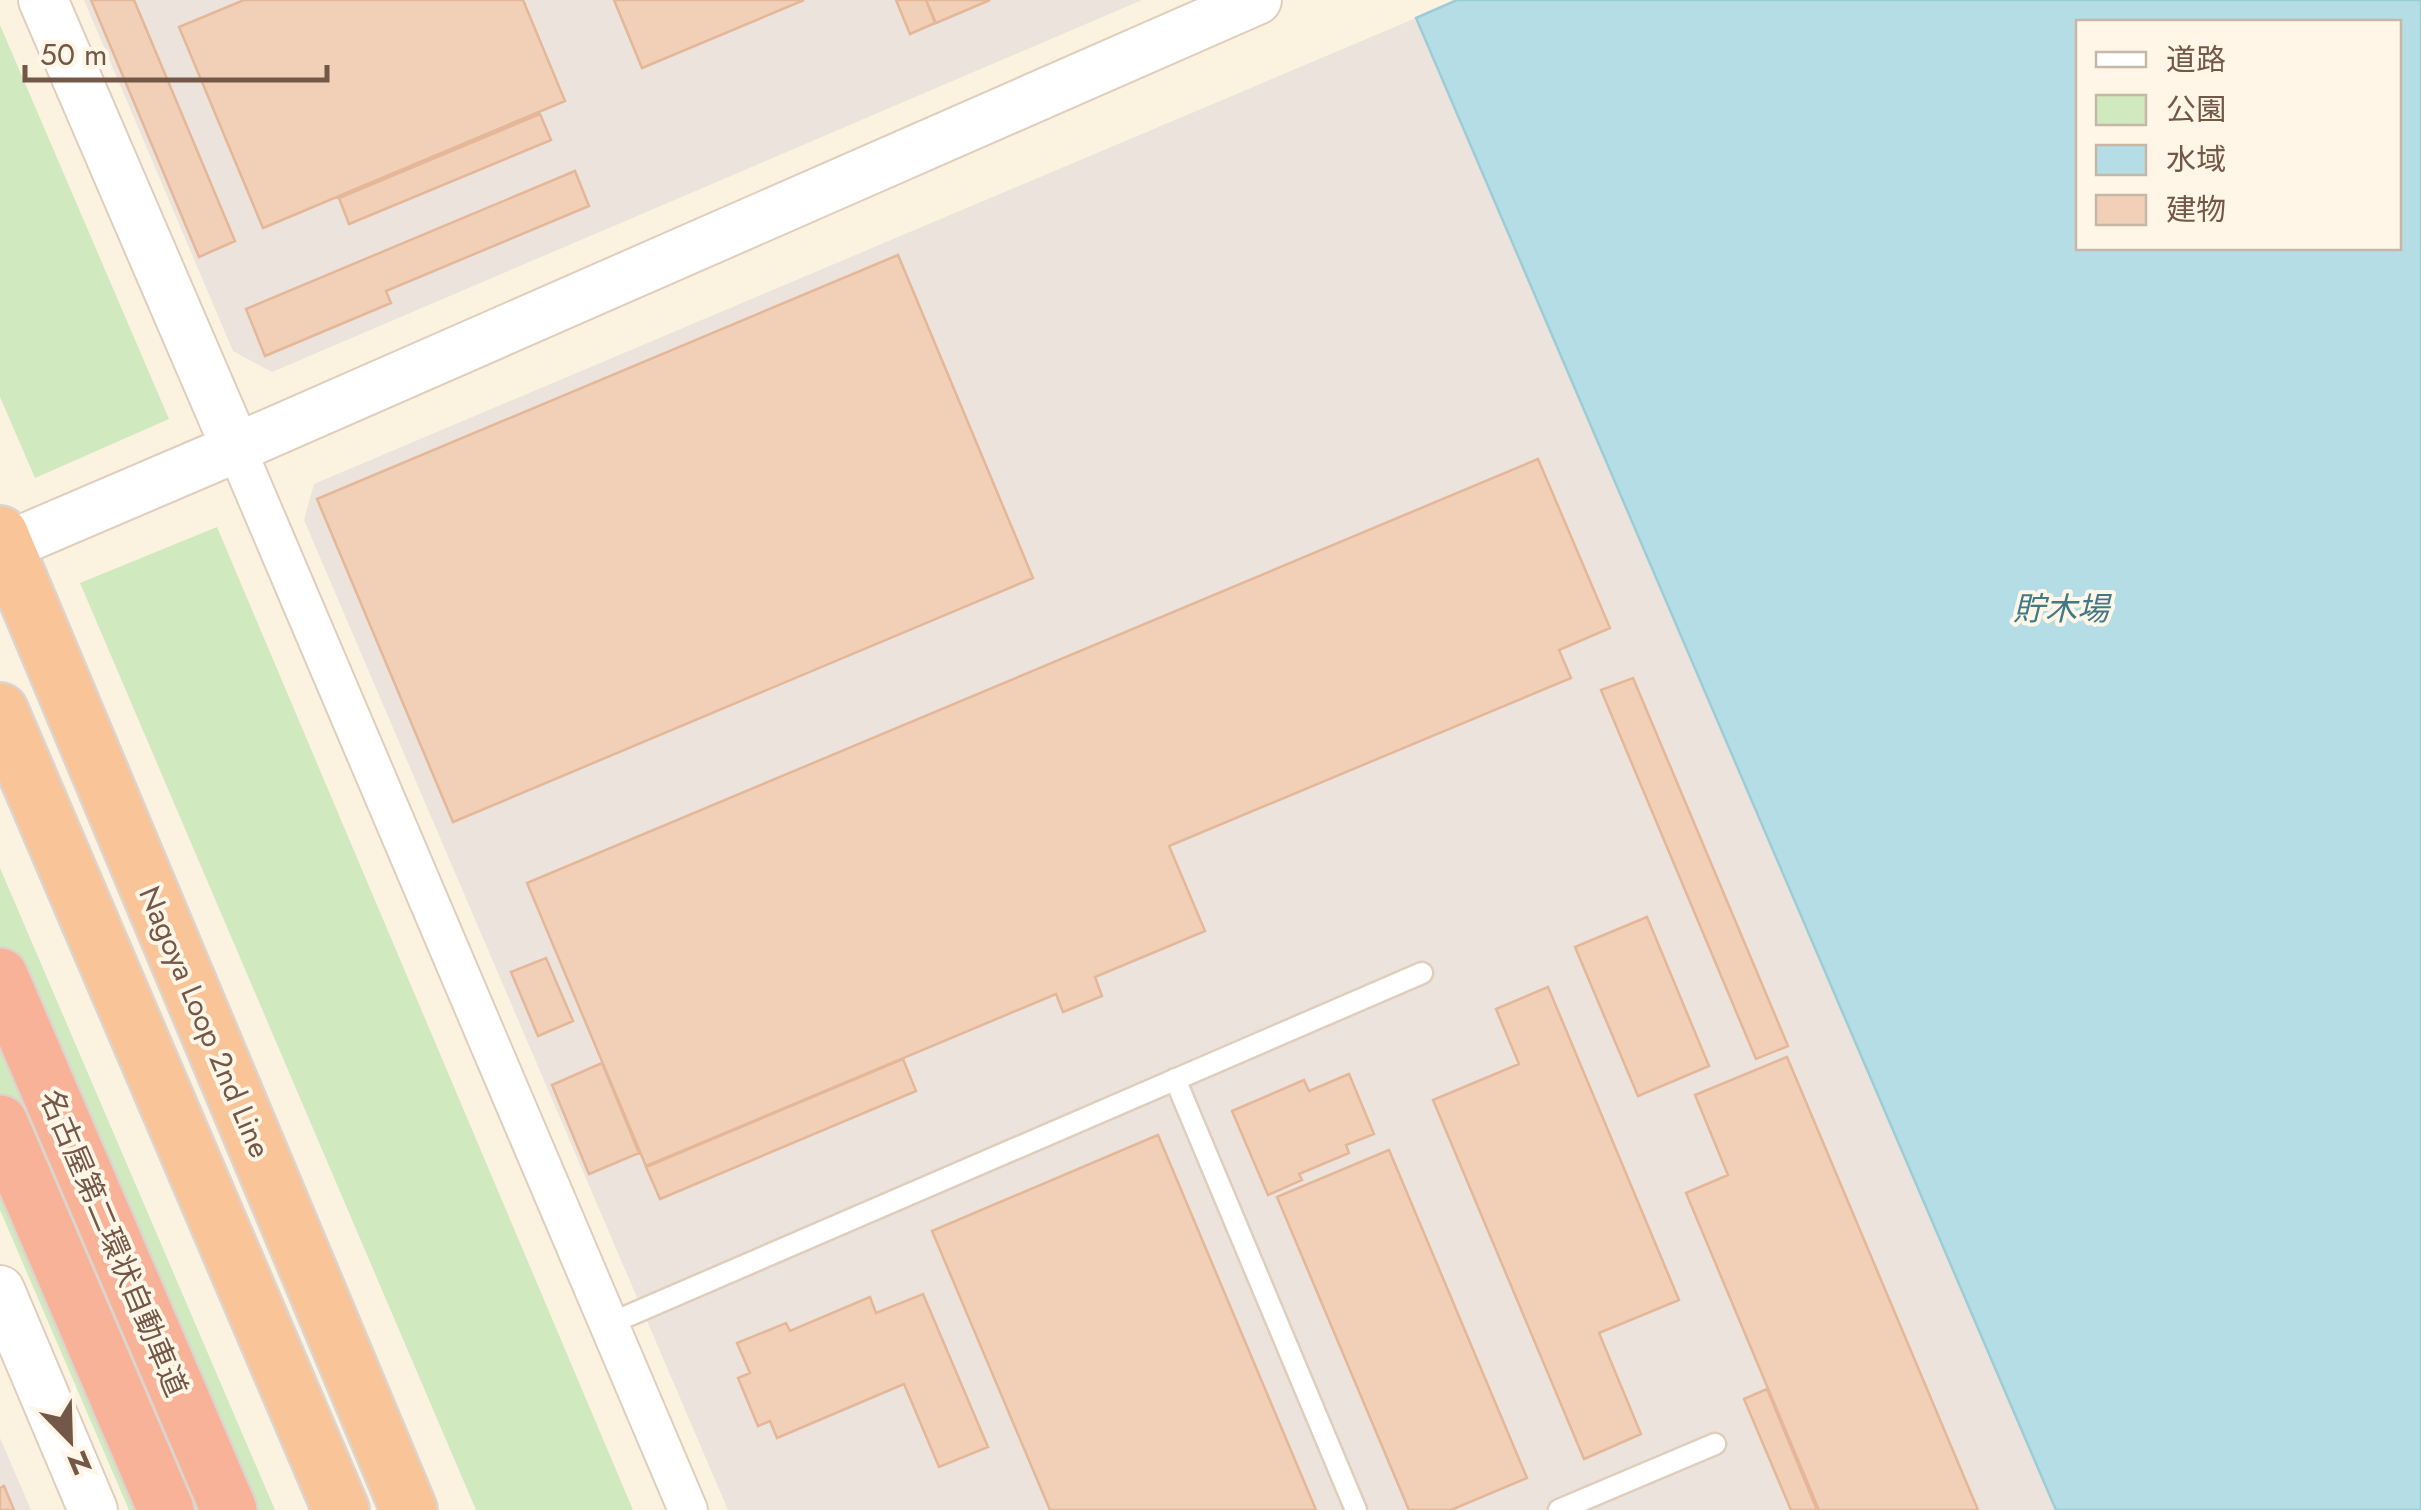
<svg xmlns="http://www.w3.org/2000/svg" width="2421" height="1510" viewBox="0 0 2421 1510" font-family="Jost,'Noto Sans JP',sans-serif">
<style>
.industrial{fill:#ebe3dc}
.green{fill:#d0e9bf}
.water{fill:#b5dde5;stroke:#9ccdd7;stroke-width:2.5;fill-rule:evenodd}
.building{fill:#f2d0b8;stroke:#e4b798;stroke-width:2.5}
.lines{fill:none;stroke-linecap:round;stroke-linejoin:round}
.service-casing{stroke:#e0cebd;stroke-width:25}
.minor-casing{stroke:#e0cebd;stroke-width:42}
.tertiary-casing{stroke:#e0cebd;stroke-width:52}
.trunk-casing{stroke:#dbd4cf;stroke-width:60}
.motorway-casing{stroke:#dbd4cf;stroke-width:60}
.service{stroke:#fff;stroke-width:20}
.minor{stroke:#fff;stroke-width:38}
.tertiary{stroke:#fff;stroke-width:48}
.trunk{stroke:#f9c598;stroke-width:55}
.motorway{stroke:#f7b297;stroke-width:55}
.labels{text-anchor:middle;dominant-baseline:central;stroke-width:8;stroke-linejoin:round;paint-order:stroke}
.street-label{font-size:30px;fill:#735848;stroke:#fff6e7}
.water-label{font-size:32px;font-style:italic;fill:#417a86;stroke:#fff6e7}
</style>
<rect width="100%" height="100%" fill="#fcf2e0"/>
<path class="industrial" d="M84,0H1142L272,372L233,351Z
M1416,18L2056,1510H728L304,520L314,484Z
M0,1438L31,1510H0Z"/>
<path class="green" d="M0,25L169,419L35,478L0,397Z
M217,527L633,1510H476L80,583Z
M0,868L275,1510H129L0,1210Z"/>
<path class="water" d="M1457,0H2421V1510H2056L1416,18ZM2078,22H2398V248H2078Z"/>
<path class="building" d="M91,0H134L235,241L199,257Z
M244,0H523L565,101L263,228L179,27Z
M614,0H804L642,68Z
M896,0H926L935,23L910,34Z
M926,0H990L936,23Z
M540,114L551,140L349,224L339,198Z
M575,171L589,206L386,291L391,303L265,356L246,309Z
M898,255L1033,578L453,822L317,499Z
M1538,459L1610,628L1559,650L1571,678L1169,846L1205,931L1095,977L1102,996L1063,1012L1056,994L646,1166L527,883Z
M1633,678L1788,1046L1756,1059L1601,690Z
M1647,917L1709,1066L1638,1096L1575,947Z
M546,958L573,1021L538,1036L511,972Z
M1548,987L1679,1300L1599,1333L1641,1434L1584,1459L1433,1100L1519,1064L1496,1009Z
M1787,1057L1978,1510H1819L1686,1193L1728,1175L1695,1095Z
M903,1059L916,1091L660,1199L646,1167Z
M602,1063L639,1153L589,1174L552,1085Z
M1349,1074L1374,1134L1346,1145L1349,1153L1299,1174L1302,1180L1268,1195L1232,1111L1304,1080L1309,1091Z
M1158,1135L1316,1510H1050L932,1231Z
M1389,1150L1527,1478L1451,1510H1409L1277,1197Z
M923,1294L988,1447L939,1467L904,1384L777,1438L770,1421L758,1426L738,1378L750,1373L737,1343L786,1323L790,1331L870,1297L876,1313Z
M1767,1389L1817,1510H1791L1744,1399Z
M4,1486L14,1510H0V1488Z"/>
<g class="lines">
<defs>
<path id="service" d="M1175,1079L1356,1510
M609,1324L1422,973
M1559,1510L1715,1444"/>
<path id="minor" d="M236,448L688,1510"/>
<path id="tertiary" d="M43,0L236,448
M0,549L236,448L1257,0
M0,1290L93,1510"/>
<path id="trunk" d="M0,534L409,1510
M0,711L341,1510"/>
<path id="motorway" d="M0,976L229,1510
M0,1123L166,1510"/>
</defs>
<use href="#service" class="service-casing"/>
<use href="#minor" class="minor-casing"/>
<use href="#tertiary" class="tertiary-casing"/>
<use href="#trunk" class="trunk-casing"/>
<use href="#motorway" class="motorway-casing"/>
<use href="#service" class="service"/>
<use href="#minor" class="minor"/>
<use href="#tertiary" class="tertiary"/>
<use href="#trunk" class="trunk"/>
<use href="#motorway" class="motorway"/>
</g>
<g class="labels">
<g class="street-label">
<text transform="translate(205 1022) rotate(67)">Nagoya Loop 2nd Line</text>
<text transform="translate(114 1243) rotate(67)">名古屋第二環状自動車道</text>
</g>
<g class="water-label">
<text x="2061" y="609">貯木場</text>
</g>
</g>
<rect x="2076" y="20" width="325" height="230" fill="#fff6e7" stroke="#c7b7a7" stroke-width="2.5"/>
<rect x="2096" y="52" width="50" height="15" fill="#ffffff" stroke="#c7b7a7" stroke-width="2.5"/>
<text x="2166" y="70" font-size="30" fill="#735848">道路</text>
<rect x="2096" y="95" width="50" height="30" fill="#d0e9bf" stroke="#c7b7a7" stroke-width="2.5"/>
<text x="2166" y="120" font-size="30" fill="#735848">公園</text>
<rect x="2096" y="145" width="50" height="30" fill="#b5dde5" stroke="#c7b7a7" stroke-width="2.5"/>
<text x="2166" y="170" font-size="30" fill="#735848">水域</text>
<rect x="2096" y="195" width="50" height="30" fill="#f2d0b8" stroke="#c7b7a7" stroke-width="2.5"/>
<text x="2166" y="220" font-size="30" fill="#735848">建物</text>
<g transform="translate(70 1440) rotate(157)" stroke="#fff6e7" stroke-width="8" paint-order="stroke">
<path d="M0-8L18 38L0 25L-18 38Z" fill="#735848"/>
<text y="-15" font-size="28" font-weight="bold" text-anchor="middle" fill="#735848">N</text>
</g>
<path d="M25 65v15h302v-15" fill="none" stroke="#735848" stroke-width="5"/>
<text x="40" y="65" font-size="30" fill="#735848" stroke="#fff6e7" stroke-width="8" paint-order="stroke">50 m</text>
</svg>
